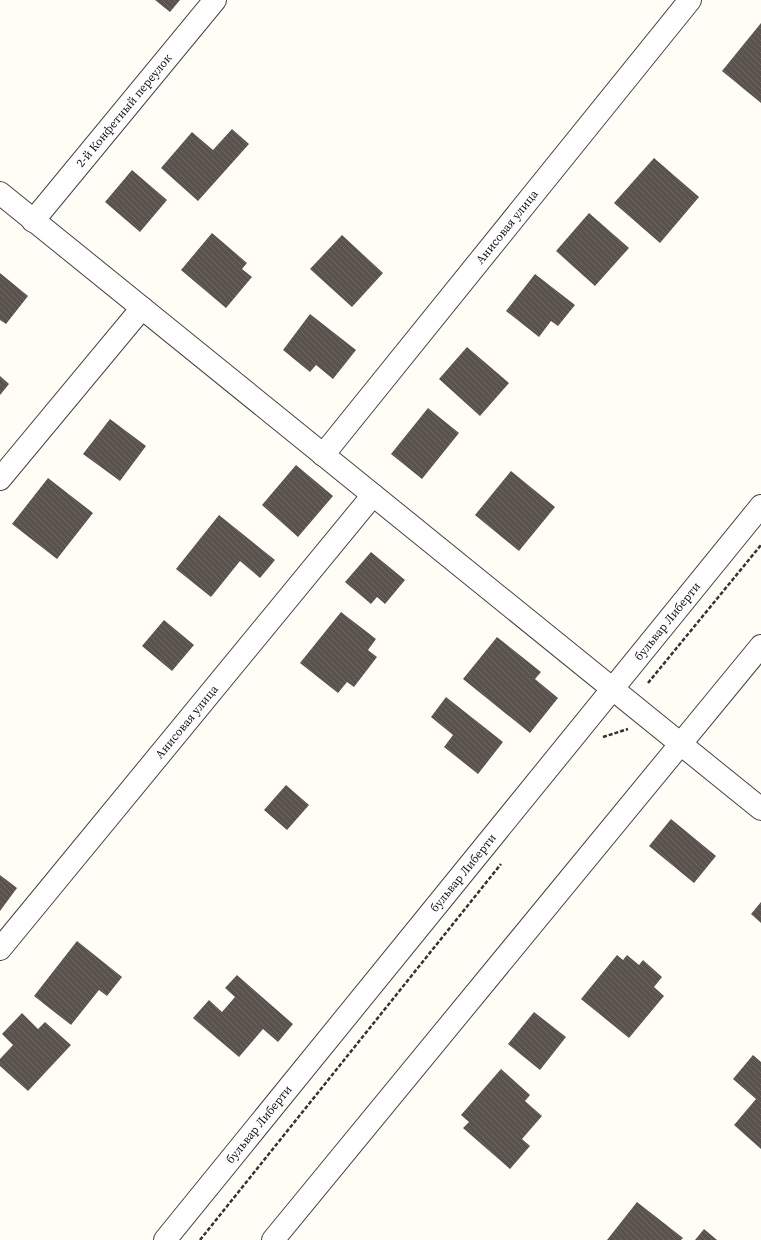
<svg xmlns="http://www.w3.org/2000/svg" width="761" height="1240" viewBox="0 0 761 1240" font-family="'Source Serif 4',serif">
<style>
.building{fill:url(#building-back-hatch)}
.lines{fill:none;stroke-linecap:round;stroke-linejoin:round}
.minor-casing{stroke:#444;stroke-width:24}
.path{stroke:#333;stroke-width:2.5;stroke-dasharray:4 2;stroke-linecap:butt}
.minor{stroke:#fff;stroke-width:22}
.labels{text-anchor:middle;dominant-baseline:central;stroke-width:4;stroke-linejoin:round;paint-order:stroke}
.street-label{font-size:12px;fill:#111;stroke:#fff}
</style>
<defs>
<pattern id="building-back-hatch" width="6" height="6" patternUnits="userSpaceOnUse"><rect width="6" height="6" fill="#5a524d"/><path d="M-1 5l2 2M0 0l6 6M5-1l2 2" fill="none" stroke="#6d6662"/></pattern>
</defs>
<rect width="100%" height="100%" fill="#fffdf5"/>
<path class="building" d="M155,0H180L170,12Z
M761,23V103L722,71Z
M232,129L249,144L198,201L161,168L192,132L213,150Z
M654,158L699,197L660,243L614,203Z
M132,170L167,200L140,232L105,202Z
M589,213L629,248L595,286L556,251Z
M212,233L247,263L242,269L252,277L226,308L181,270Z
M342,235L383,273L352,307L310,269Z
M0,273L28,296L6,324L0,320Z
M535,274L575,305L558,326L551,321L539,337L506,311Z
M310,314L356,350L333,379L316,365L310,372L283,350Z
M467,347L509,383L480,416L439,379Z
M0,376L9,384L0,395Z
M428,408L459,433L422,479L391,454Z
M110,419L146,446L120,481L83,454Z
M296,465L333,496L298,537L262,505Z
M511,471L555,507L519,551L475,515Z
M48,478L93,513L57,559L12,524Z
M219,515L275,560L260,578L240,561L211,597L176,569Z
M371,552L405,580L385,604L377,597L371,604L345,582Z
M341,612L376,639L368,650L377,657L354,687L347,682L338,693L300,663Z
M164,620L194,645L172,671L142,646Z
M497,637L541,672L535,679L558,698L530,733L463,679Z
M446,697L503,742L478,774L444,747L453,735L431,717Z
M286,785L309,805L287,830L264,810Z
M671,819L716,856L694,883L649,846Z
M0,875L17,888L0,911Z
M761,902V923L751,914Z
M77,941L122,977L107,996L99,990L71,1025L34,996Z
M617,955L623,960L627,955L639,965L643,960L662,977L654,987L664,996L629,1038L581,999Z
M237,975L293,1024L278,1042L263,1029L239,1057L193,1018L209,1000L222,1012L235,997L225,988Z
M534,1012L566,1037L540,1070L508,1044Z
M22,1013L38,1029L45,1022L71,1045L28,1091L0,1066V1059L13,1045L2,1034Z
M753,1055L761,1062V1149L734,1125L756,1099L733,1079Z
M501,1069L530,1095L525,1101L542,1116L522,1139L530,1146L510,1169L463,1128L469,1122L461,1115Z
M637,1202L683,1238L681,1240H607Z
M704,1229L717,1240H695Z"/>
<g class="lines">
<defs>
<g id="minor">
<path d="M0,193L761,809"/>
<path id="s1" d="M33,221L215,0"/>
<path id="s2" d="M323,455L690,0"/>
<path d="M0,479L142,308"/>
<path id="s3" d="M0,949L373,495"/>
<path id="s4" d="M165,1240L761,506"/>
<path d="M273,1240L761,646"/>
</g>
</defs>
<use href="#minor" class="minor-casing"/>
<path class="path" d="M648,683L761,545
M603,737L628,729
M200,1240L501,864"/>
<use href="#minor" class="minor"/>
</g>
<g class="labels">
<g class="street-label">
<text stroke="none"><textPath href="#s1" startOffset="143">2-й Конфетный переулок</textPath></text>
<text stroke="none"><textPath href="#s2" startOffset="293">Анисовая улица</textPath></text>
<text stroke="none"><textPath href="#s4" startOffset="797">бульвар Либерти</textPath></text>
<text stroke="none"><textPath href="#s3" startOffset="294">Анисовая улица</textPath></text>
<text stroke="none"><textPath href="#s4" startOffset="473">бульвар Либерти</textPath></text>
<text stroke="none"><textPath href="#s4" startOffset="149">бульвар Либерти</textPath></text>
</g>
</g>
</svg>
